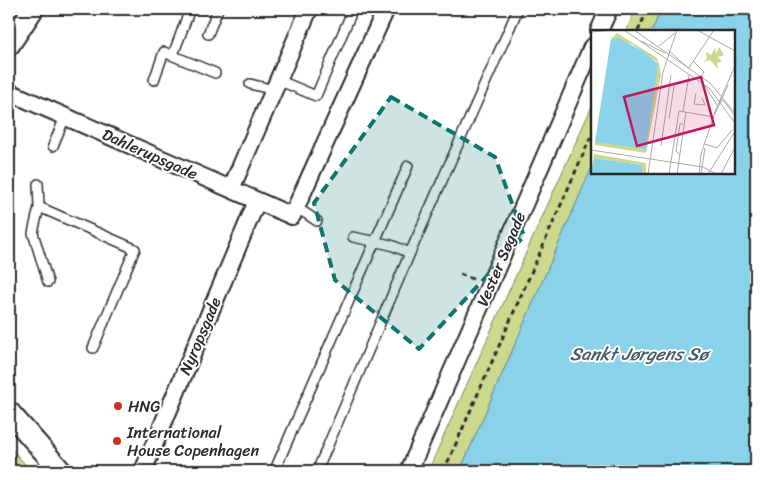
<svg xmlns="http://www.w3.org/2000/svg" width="765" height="480" viewBox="0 0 765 480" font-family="Sriracha,sans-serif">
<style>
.green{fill:#ccd88c;stroke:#7c825c}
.water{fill:#89d2ea;stroke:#638f9e}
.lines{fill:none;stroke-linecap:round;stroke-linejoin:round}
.service-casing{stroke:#2b2b2b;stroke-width:12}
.minor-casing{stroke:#2b2b2b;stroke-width:20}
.tertiary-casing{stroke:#2b2b2b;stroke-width:24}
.path{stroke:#2b2b2b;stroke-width:3;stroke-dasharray:5 4;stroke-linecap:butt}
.service{stroke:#fff;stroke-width:9}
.minor{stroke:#fff;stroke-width:16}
.tertiary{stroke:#fff;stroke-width:20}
.marked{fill:#0f766e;fill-opacity:0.2;stroke:#0f766e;stroke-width:4;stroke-dasharray:10 6;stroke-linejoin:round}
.poi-dot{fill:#c8321e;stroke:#fff;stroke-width:2}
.labels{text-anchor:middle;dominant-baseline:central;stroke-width:4;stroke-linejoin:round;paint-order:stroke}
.street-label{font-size:16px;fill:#2b2b2b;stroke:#fff}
.poi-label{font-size:16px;fill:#2b2b2b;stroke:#fff;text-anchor:start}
.water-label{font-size:18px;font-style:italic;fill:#475d64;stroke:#fff}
.inset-road{fill:none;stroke:#aaa;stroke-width:1}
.view{fill:#c2185b;fill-opacity:0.15;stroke:#c2185b;stroke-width:2.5}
.inset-edge{fill:none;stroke:#2b2b2b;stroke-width:2.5}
</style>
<rect width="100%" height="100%" fill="#fff"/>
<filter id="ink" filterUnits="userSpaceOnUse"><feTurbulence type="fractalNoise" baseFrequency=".02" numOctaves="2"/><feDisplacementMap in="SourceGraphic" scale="10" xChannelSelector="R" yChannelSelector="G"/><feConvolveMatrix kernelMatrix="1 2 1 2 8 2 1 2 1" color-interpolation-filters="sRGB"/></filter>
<g filter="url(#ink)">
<path class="green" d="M636,9H661L652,31H626Z
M592,106V167L460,471H428Z
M9,446L31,471L9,470Z"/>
<path class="water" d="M661,9H756V471H460L592,167V172H734V31H652Z"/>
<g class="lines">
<defs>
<path id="service" d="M208,34L218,9
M173,55L190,9
M154,80L164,52L215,73
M278,80L316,96L353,9
M250,84L274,90
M53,146L65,117
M38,184L39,207
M296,207L317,221
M353,237L391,245L410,253
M48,282L33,233L39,207L135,249L93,348
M277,465L408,166
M317,471L410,253L518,9"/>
<path id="minor" d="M599,31L609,9
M9,92L292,216L386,9
M231,189L309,9
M143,471L257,201
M409,471L592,47"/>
<path id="tertiary" d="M9,45L33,9
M9,412L61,471"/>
</defs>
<use href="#service" class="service-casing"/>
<use href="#minor" class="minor-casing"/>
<use href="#tertiary" class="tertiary-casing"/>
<path class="path" d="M638,31L648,9
M460,274L475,280
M444,471L592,134"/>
<use href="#service" class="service"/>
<use href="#minor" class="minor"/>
<use href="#tertiary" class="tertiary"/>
</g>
</g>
<path class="marked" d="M391,97L495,157L524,236L419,349L335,280L314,203Z"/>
<g class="poi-dot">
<circle cx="118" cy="406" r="5"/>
<circle cx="117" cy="441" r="5"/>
</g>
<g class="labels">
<g class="street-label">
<text transform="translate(150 154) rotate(24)">Dahlerupsgade</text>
<text transform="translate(501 259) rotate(-67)">Vester Søgade</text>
<text transform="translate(200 336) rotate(-67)">Nyropsgade</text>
</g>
<g class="poi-label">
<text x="128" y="406">HNG</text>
<text x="127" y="432">International<tspan x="127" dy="18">House Copenhagen</tspan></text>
</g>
<g class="water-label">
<text x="639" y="354">Sankt Jørgens Sø</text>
</g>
</g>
<g transform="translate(591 30)">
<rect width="144" height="144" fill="#fff"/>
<path d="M26,3L66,28L68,34L70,45L55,123L4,115V111L19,12L4,112L66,32L41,14L20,9ZM128,17L133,25L127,27L131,31L126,33L127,39L119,30L112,32L116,29L115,22L120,25L124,18L125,24ZM3,124L55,133V144H51V135L3,128L0,144Z" fill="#ccd88c"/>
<path d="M27,8L52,21L67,34L55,119L4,112L20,9ZM3,128L51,135V144H0Z" fill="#89d2ea"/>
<path class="inset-road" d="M33,0L118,58L144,93M43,0L119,53L144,83M106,0L144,21M0,2L24,0M50,11L74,23M68,16L84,3M77,20L96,37M102,31L113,42L110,47M97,39L123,0M114,56L126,75M105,63L103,74L114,75L111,68M128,71H133L144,86M92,82L98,45M124,84L137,55M78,89L83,56M114,114L126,118L141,100M70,116L80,45M0,120L112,137L125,144M89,125L85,121L89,94H92M57,144L72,42L86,0M78,144L88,81L123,87M86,144L95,82M108,144L110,124L125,79L144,36M110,144L114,118M117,144L143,103M130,144L144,117"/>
<path class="view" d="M110,47L123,95L46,116L33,67Z"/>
<rect width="144" height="144" class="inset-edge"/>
</g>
<rect width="765" height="480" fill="none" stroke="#fff" stroke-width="30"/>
<rect x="15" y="15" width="735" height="450" fill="none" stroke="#2b2b2b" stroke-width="2" filter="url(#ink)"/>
</svg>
